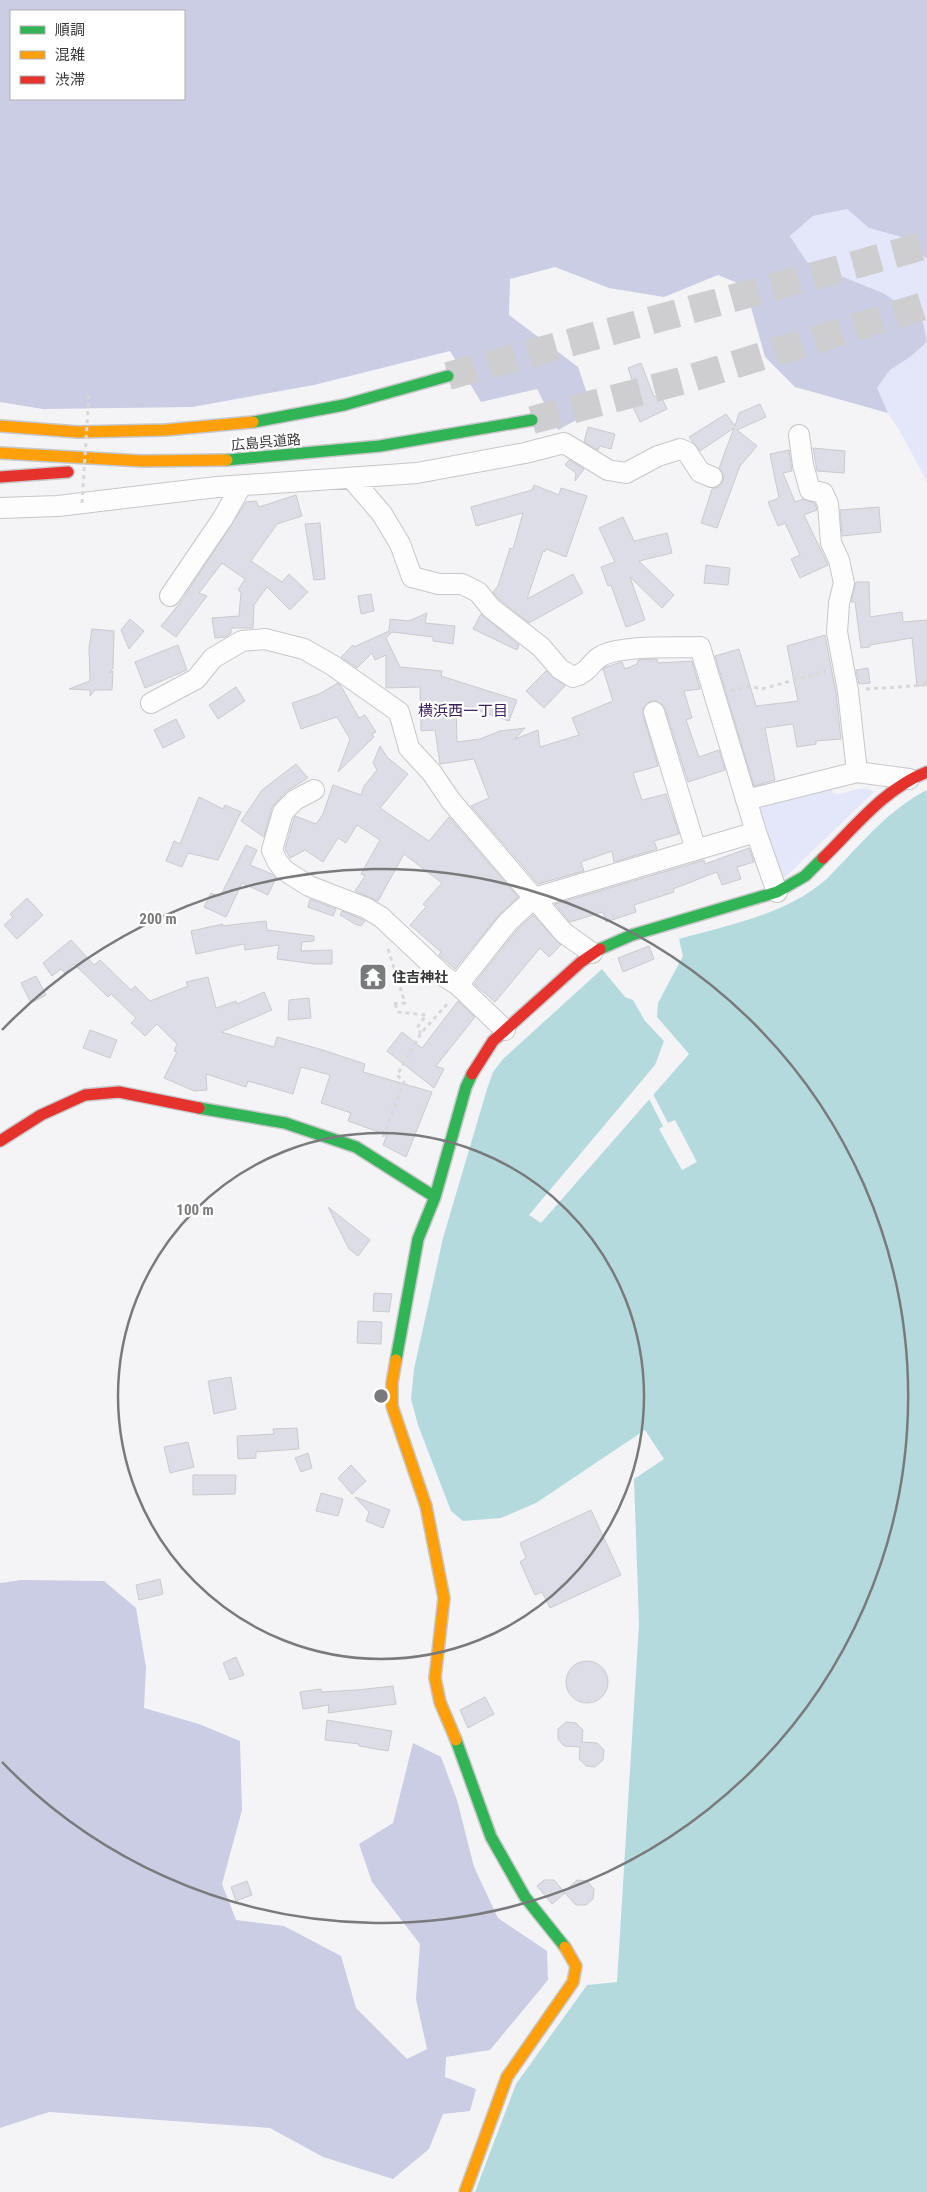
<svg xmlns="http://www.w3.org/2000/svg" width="927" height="2192" viewBox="0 0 927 2192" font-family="'Roboto Condensed','Noto Sans JP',sans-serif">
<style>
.green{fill:#e4e6f9}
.forest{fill:#cacde3;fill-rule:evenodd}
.water{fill:#b5dade}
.pier{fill:#f4f4f7}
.building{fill:#dcdde6;stroke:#cbcbcd}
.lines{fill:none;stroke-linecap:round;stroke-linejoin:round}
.highway-tunnel{stroke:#ceced1;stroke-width:28;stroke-dasharray:28 14;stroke-linecap:butt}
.street-casing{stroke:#c7c7ca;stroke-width:22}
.fast-casing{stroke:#c7c7ca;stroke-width:14}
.slow-casing{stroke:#c7c7ca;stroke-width:14}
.jam-casing{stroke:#c7c7ca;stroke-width:14}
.path{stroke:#d8d8d9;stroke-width:3;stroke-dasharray:4 4;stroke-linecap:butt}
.street{stroke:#fdfdfe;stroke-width:20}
.fast{stroke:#30b455;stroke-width:11}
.slow{stroke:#ff9f0a;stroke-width:11}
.jam{stroke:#e5322d;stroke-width:11}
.path-bridge{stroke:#d8d8d9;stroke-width:3;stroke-dasharray:4 4;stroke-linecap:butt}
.ring{fill:none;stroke:#797a7c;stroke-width:2.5}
.labels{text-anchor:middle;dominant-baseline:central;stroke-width:4.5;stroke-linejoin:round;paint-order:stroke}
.street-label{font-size:14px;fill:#373839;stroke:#fff}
.poi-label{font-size:14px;font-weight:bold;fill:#373839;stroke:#fff;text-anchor:start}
.neighbourhood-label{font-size:15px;fill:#371c56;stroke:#fff}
.centre{fill:#797a7c;stroke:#fff;stroke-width:2.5}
.ring-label{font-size:15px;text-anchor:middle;font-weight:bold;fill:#797a7c;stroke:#fff;stroke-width:4.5;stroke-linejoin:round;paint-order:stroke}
</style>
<rect width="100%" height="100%" fill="#f4f4f7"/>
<path class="green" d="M847,209L869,228L905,238L927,259V341L923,322L885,294L807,262L790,236L813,216Z
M927,342V482L902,435L888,413L877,388L890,370L910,357Z
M829,783L833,793C847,797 859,782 874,792L777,885L753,802Z"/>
<path class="forest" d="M0,0H927V259L905,238L869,228L847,209L813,216L790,236L807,262L885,294L923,322L927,342L910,357L890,370L877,388L888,413L795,387L765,357L745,286L718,275L664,297L609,288L555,267L510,279L509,315L578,367L593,411L558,430L537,389L481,402L450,351L314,385L192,407L43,409L0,402ZM184,11V99H11V11Z
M21,1580L104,1581L136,1608L146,1667L144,1708L199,1724L240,1741L242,1810L222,1884L236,1920L284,1926L341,1956L356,2008L407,2059L427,2049L416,1999L420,1944L372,1882L359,1844L393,1823L413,1743L441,1757L457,1800L474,1867L498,1918L547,1951L548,1980L490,2050L446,2057L445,2077L476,2089L470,2111L443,2114L429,2149L393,2179L323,2157L270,2128L49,2112L0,2128V1583Z"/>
<path class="water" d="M927,790V2192H475L516,2084L587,1985L617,1982L639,1624L634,1479L664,1459L645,1430L536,1503L501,1518L463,1521L451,1511L418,1425L411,1399L414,1369L443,1238L487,1089L493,1072L503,1059L602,969L625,997L633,1000L645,1021L664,1041L655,1065L529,1215L541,1223L689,1054L657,1017L658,1003L683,956L679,939C726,926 778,916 818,886C827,880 835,870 843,862C869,835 893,807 927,790Z"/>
<path class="pier" d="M652,1092L668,1123L675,1120L697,1162L682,1170L659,1129L663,1126L648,1097Z"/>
<path class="building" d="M641,363L654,397L660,394L667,409L640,422L633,407L640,403L628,368Z
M760,404L766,417L737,430L757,446L740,466L717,528L701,523L712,489L719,487L723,481L724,475L719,468L734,428L700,451L689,437L726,414L735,426L739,413Z
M588,427L615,434L611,449L600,446L598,450L584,442Z
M813,448L845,451L844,473L817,471Z
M789,450L792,471L783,473L795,502L803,499L815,503L817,510L804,515L828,565L800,578L791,559L800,555L785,523L778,526L768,502L779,498L770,454Z
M569,460L584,469L575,481L576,473L565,465Z
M534,485L559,495L561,488L587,496L566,557L546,549L545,552L543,551L527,599L573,574L583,593L529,623L499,599L493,592L498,586L510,548L513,549L523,513L476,526L471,507L532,490Z
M296,495L302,516L277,524L251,561L282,582L289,574L308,592L290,610L267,587L254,605L253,628H231V633L226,637L215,638L212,618L239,616L241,592L238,590L245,579L222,563L199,593L207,596L176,637L161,626L180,603L246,502L256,501L259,507Z
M879,507L881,532L842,536L840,510Z
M623,517L634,541L667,533L672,553L639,561L674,595L662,608L630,577L645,620L626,627L611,585L608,586L601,567L615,562L599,528Z
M320,523L325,579L314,580L305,524Z
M706,565L730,568L728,585L704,583Z
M856,582H869L870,617L902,612L903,622L927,620V685L917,686L912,638L870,645V647L861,648L855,602H851Z
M371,594L374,611L361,614L358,596Z
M427,613L425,623L455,626L453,644L433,641V637L392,632L386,638L400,667L442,671L441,676L517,700L509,721L456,703L457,742L480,739L500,731L525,728L515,739L538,730L540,747L579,735L572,718L613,701L603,669L606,667L622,662L625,669L637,664L638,660L657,659L658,663L692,661L700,689L684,691L692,718L686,720L699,757L719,750L725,770L688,782L665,708L657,701H650L643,709V715L658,766L633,773L642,800L666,794L679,834L654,841L657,849L614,862L612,851L581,862L584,871L538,884L471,806L489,798L474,759L440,764L435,730L421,731L420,687L386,688V655L375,660L372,653L357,668L341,657L353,645L354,647L389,631L390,619L409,621Z
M481,614L519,645L517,650L473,629Z
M130,619L144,631L129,649L121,630Z
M92,629L114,631L113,668L109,673L113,671L112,690H95L90,696V690L69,689L90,681L89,648Z
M825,635L836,693L841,739L816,741V744L797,747L793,724L765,728L775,780L754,786L715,656L739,649L756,706L798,701L787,646Z
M178,645L187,670L145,688L135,662Z
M868,668L870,683L859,684L856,670Z
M546,671L565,686L544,708L526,691Z
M338,683L341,686L359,718L365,715L376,732L372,734L374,737L338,772L350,739L337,717L301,729L292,703L319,694Z
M236,687L245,701L218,719L209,705Z
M176,719L185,737L163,748L154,730Z
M380,746L387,757L408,774L380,808L429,841L449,817L518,897L499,915L455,969L439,955L441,952L410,925L426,907L423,904L442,883L404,854L378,901L355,891L365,876L361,874L380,840L357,825L346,843L338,838L323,862L305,850L290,858L285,849L294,818L295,816L316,824L323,814L333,785L361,795L364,786L377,770L373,763Z
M296,764L308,778L287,791L272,807L264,837L241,821L262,790Z
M199,797L223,809L225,805L241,812L218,860L188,853L182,867L166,861L174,841L180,844Z
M246,845L257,850L250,865L272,874L276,878L268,895L242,883L226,917L204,907L211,893L220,897Z
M749,848L754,862L737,867L741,879L722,885L717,872L709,875L673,889L674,892L634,905L636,912L606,922L603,912L570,922L555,904L704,860L705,864Z
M27,898L43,915L17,939L4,925L13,917L10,914Z
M310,899L336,909L333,916L308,907Z
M342,911L361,919L365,921L361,926L355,924L340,915Z
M533,915L561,945L549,957L540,948L495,1002L474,984L517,930Z
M266,921L267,930L314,936V941L302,942L301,951L332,950V964H315L277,959L279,945L245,950L244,944L196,954L191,931L223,924L222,926Z
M71,940L94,965L100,960L131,990L135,986L150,1001L188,986L186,982L208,977L216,1008L236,1001L237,1004L264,992L272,1010L221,1032L274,1047L277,1037L323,1050L365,1064L363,1072L432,1092L406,1157L383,1145L387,1135L348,1121L351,1113L321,1103L330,1075L301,1067L293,1094L248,1081L246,1087L206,1074L207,1090L194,1091L164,1078L177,1052L174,1051L177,1044L157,1024L145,1036L131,1023L136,1018L111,994L108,997L74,964L65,973L61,969L52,976L43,963Z
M649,946L654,959L623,972L618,958Z
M36,976L46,995L31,1003L21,983Z
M309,998L311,1018L288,1020L289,1000Z
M458,1001L475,1017L436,1066L444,1069L434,1088L387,1051L402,1032L422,1048Z
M90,1030L117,1040L110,1058L83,1048Z
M328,1207L370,1240L358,1256L349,1249Z
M374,1293L392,1294L389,1312L373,1311Z
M358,1321L382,1322L381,1344L357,1343Z
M231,1377L236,1409L214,1414L208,1381Z
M297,1428L299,1449L256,1452V1458L238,1459L237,1436L274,1434L273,1429Z
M188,1442L194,1467L170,1473L164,1447Z
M308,1453L312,1468L301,1472L295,1458Z
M351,1465L366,1481L352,1494L338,1478Z
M193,1475H236L235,1494L193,1495Z
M321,1493L343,1499L338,1516L316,1511Z
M355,1497L390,1510L383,1528L366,1521L369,1512Z
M591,1510L621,1575L550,1608L542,1592L535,1595L520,1562L526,1558L520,1543Z
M160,1579L163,1594L139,1600L136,1585Z
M236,1657L244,1675L230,1680L223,1663Z
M566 1682a21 21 0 1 1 42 0a21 21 0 1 1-42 0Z
M393,1686L396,1704L328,1713L329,1705L303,1709L300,1692L321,1689L322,1692L357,1690Z
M485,1697L494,1714L468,1728L460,1710Z
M327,1720L392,1731L388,1751L359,1746V1744L325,1740Z
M566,1722L576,1723L583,1730L582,1742L597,1743L604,1750L603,1760L595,1767L586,1766L579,1759L580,1747L564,1746L558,1739V1729Z
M544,1880H554L565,1893L552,1904L537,1886Z
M577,1880L587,1881L594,1889L593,1899L586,1905H576L564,1892Z
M247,1881L252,1895L236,1901L231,1887Z"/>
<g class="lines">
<path class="highway-tunnel" d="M448,376L927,245
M532,420L685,380L927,305"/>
<defs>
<path id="street" d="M799,435L803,465L810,490L823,493L828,504L831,543L839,560L844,583L839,603L837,632L848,691L857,772
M352,479L382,514L400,544L412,577L439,584H462L478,592L491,608L541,647L560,669L573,677C591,672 590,661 603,655C626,645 674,648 700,647L756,832L777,892
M0,508L58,506L217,487L417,473L525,453L564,443L608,470L626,473L658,456L680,449L687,452L700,472L712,477
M170,596L223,518L241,486
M151,703L196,679L213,658L242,641L265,639L304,649L332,665L399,712L409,748L432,773L451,801L564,933L592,953
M654,712L696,850
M314,790L295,800L283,812L272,850L277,861L284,870L309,886L366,908L381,917L445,977L458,985L505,1030
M746,800L857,772L909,779
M458,985L508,922L534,898L756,832"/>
<path id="fast" d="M253,422L344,405L448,376
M227,460L380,446L532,420
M600,949L632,935L777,892L805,876L823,858
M199,1108L285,1123L356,1147L435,1197
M396,1360L418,1239L435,1197L466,1087L472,1074
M456,1740L491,1837L525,1897L565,1947"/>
<path id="slow" d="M0,426L78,432L165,430L253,422
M0,453L142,461L227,460
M396,1360L392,1383V1406L426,1506L444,1598L435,1678L440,1702L456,1740
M465,2192L507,2077L573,1982L576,1966L565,1947"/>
<path id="jam" d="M0,477L68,472
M823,858C855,827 885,788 927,772
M472,1074L493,1041L581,962L600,949
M0,1141L41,1115L85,1095L119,1092L199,1108"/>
</defs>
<use href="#street" class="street-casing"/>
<use href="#fast" class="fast-casing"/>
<use href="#slow" class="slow-casing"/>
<use href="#jam" class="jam-casing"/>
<path class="path" d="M866,689L927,685
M731,691L750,686L762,689L826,671
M388,949L405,1003L391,1004
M395,1004L398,1012L426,1015L417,1028L421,1033
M383,1137L404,1082L397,1075L421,1033L449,1002"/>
<use href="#street" class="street"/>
<use href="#fast" class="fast"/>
<use href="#slow" class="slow"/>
<use href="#jam" class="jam"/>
<path class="path-bridge" d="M82,503L89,394"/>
</g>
<g class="ring">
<circle cx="381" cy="1396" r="263"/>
<path d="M2 1030A527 527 0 1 1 2 1762"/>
</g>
<defs>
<symbol id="temple-square" viewBox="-11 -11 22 22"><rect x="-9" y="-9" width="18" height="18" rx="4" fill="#797a7c" stroke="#fff"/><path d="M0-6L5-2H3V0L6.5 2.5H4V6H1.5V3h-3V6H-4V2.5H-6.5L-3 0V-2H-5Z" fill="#fff"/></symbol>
</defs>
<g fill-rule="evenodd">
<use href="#temple-square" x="357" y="961" width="32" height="32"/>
</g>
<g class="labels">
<g class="street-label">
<text transform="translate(266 442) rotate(-5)">広島呉道路</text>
</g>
<g class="poi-label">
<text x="392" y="977">住吉神社</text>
</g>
<g class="neighbourhood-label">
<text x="463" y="711">横浜西一丁目</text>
</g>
</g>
<circle cx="381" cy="1396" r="8" class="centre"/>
<g class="ring-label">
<text x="158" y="924">200 m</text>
<text x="195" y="1215">100 m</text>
</g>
<rect x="10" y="10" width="175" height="90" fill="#ffffff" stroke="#afafb0"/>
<rect x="20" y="26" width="25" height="8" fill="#30b455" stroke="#afafb0"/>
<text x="55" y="35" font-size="15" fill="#373839">順調</text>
<rect x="20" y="51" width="25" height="8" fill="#ff9f0a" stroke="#afafb0"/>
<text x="55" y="60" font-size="15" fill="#373839">混雑</text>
<rect x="20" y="76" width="25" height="8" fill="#e5322d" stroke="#afafb0"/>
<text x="55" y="85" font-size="15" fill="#373839">渋滞</text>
</svg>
